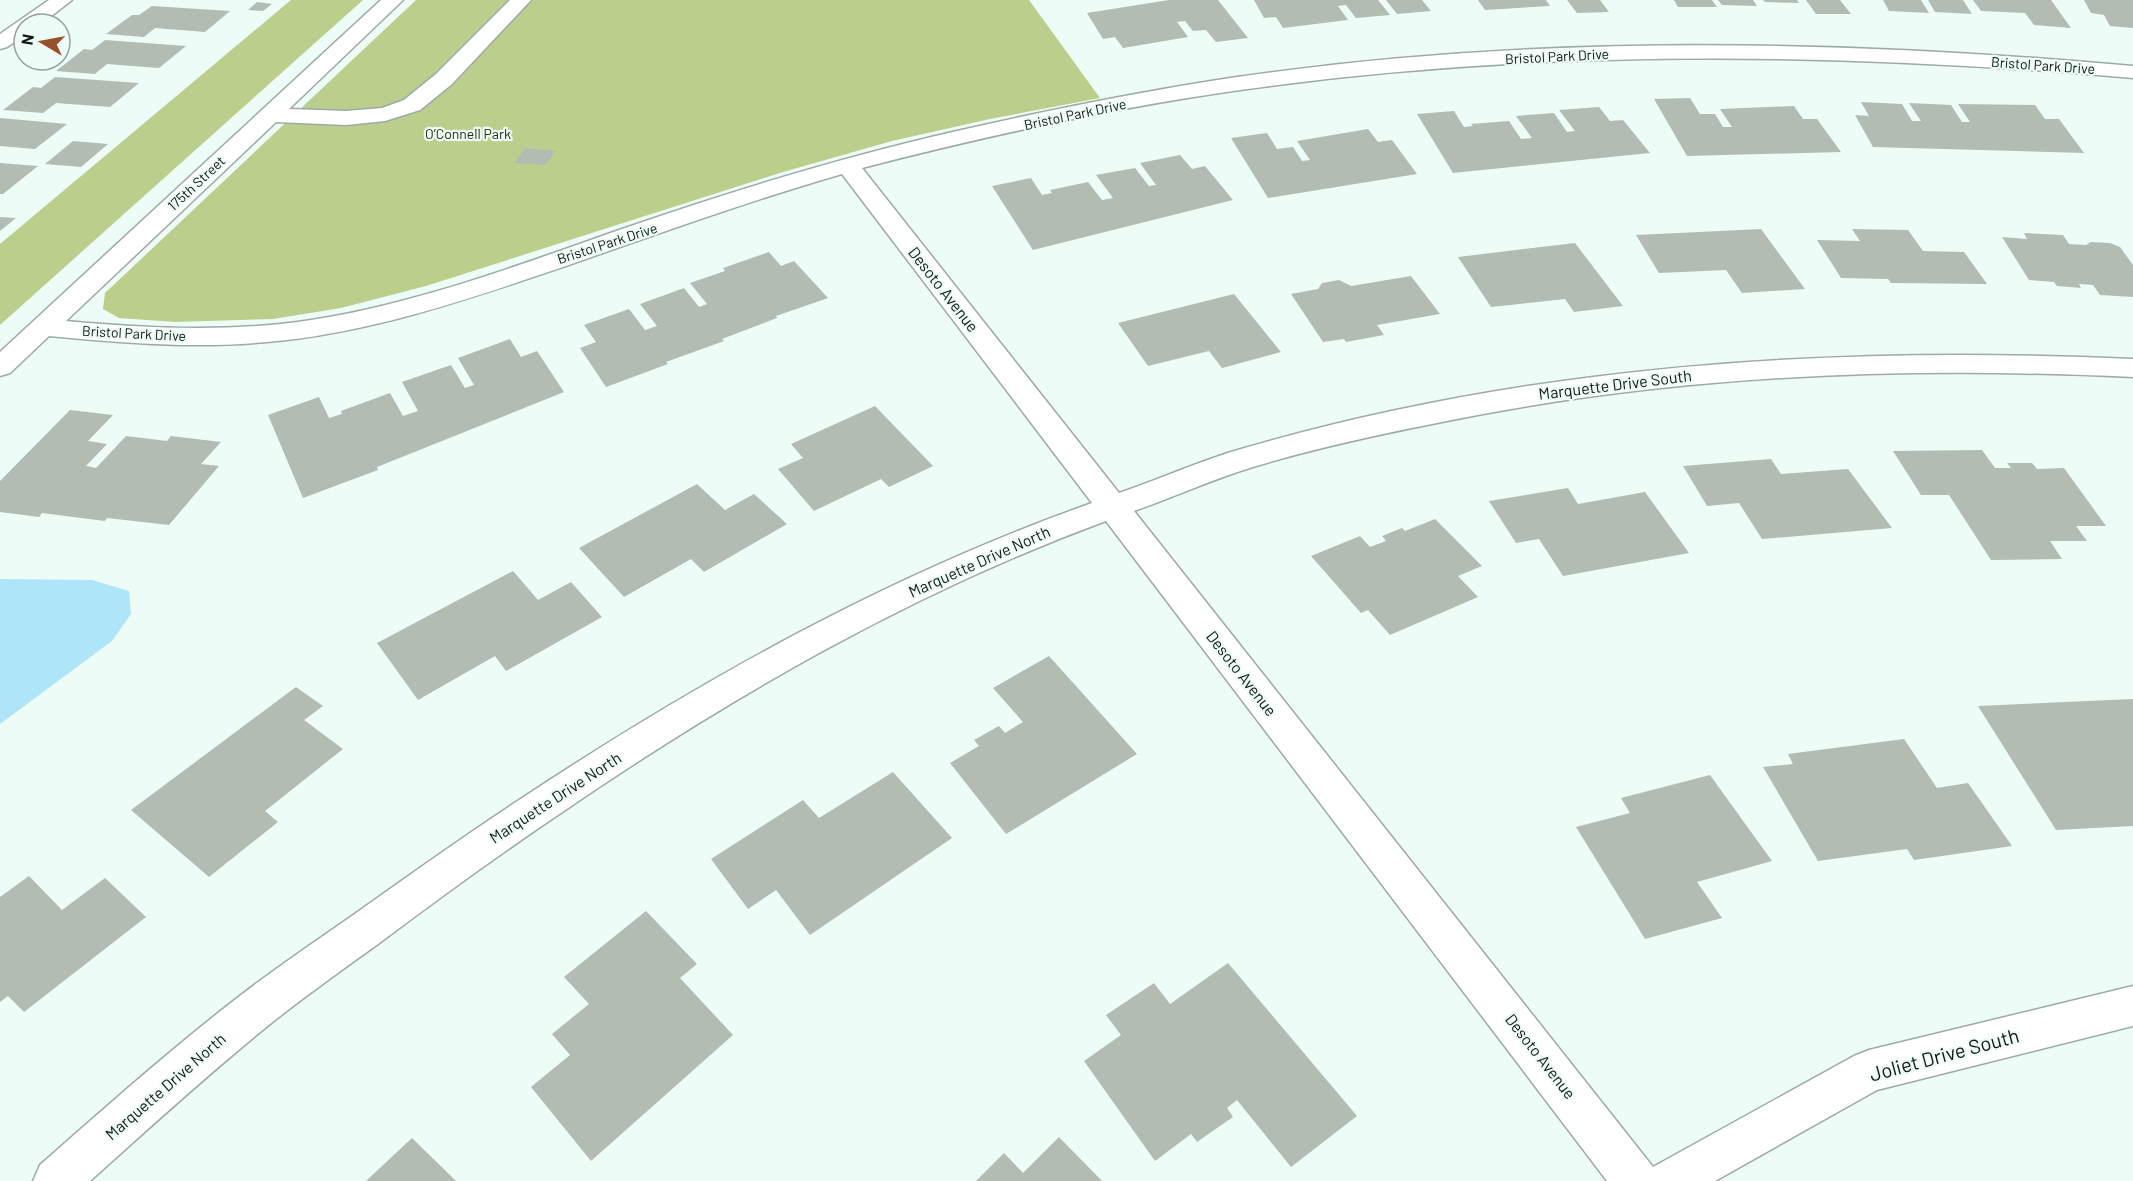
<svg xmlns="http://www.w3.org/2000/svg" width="2133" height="1181" viewBox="0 0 2133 1181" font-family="Barlow,sans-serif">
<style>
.green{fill:#bbcf8d}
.water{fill:#aee5f8}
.building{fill:#b2bcb3}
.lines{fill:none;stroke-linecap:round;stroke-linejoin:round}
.minor-casing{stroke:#9daaa5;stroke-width:3}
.minor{fill:#fff;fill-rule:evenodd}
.labels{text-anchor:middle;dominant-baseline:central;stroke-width:4.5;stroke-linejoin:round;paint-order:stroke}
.far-street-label{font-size:14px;fill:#121715;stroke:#edfcf6}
.far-park-label{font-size:14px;fill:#252d0d;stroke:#edfcf6}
.street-label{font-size:16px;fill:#121715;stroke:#edfcf6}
.near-street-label{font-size:20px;fill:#121715;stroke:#edfcf6}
</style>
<rect width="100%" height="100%" fill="#edfcf6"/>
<path class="green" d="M291,0H363L0,325V244Z
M416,0H1029L1100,98L990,119L892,141L783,172L426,286L341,308L273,319L175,322L119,318L103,309L105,293Z"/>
<path class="water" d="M0,579L92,580L129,591L131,614L112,641L0,724Z"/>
<path class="building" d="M1169,0H1218L1248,38L1216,42L1206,30L1193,31L1185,21L1177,22L1188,37L1123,48L1115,37L1103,39L1087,13Z
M1254,0H1378L1390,15L1356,18L1346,5L1338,6L1348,20L1283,28L1276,17L1264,18Z
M1386,0H1422L1431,11L1397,14Z
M1478,0H1546L1550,6L1485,10Z
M1567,0H1600L1609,12L1577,13Z
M1674,0H1712L1717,7H1678Z
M1718,0H1753L1757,6L1722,5Z
M1763,0H1797L1799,3L1765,2Z
M1806,0H1840L1851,14H1816Z
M1883,0H1921L1929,13L1889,11Z
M1928,0H1963L1972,14L1935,12Z
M1973,0H2051L2071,28L2034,25L2025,13L1981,11Z
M2084,0H2133V28L2110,26L2104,15L2091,13Z
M257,2L272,4L263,11L248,10Z
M152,6L230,11L205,32L155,28L144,37L106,34L132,15H139Z
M105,40L186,46L159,68L107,64L95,74L56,71L84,49L92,50Z
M55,77L139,83L110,107L56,103L43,113L3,110L33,87L41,88Z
M1690,98L1700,114H1715L1723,127H1732L1720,109L1794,106L1803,119H1817L1841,152L1687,156L1654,99Z
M1861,102L1902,104L1912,121H1921L1909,103L1951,105L1962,122H1970L1958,104L2035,105L2045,119H2059L2084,153L1873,147L1855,115L1869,116Z
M1599,107L1610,121L1623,120L1650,153L1453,173L1417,114L1454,111L1464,127L1473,126L1471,124L1509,121L1521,139L1532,138L1516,116L1554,113L1567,132L1575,131L1559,110Z
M0,118L67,124L35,149L0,146Z
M1368,129L1378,142L1392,140L1417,174L1268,198L1231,138L1267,133L1277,149L1293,147L1302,161L1310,160L1297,141Z
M73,141L108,144L81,167L45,164Z
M525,148L556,151L545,165L514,163Z
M1180,155L1192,169L1205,166L1233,200L1033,250L992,186L1031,178L1042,195L1052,193L1050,190L1088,182L1102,200L1113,198L1096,175L1135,168L1149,186L1156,185L1140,163Z
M0,163L38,166L3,194H0Z
M0,217L16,218L0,231Z
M1761,229L1805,289L1742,293L1726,270L1659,273L1636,235Z
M1852,229L1908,230L1923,251L1964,252L1987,284L1891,283L1888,279L1841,278L1817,240L1860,241Z
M2024,233L2063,235L2069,244L2086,245L2091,242L2110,243L2120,247L2133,265V297L2100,295L2093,285L2079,284L2081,288L2057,286L2054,282L2029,280L2002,237L2027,239Z
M1575,243L1623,306L1574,312L1565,299L1491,307L1458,257Z
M769,252L781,266L794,261L828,298L776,316L777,318L722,339L724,341L666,362L668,364L606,387L580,348L596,342L584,325L629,309L645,330L657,326L640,304L684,288L699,307L707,304L690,283L725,271L723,268Z
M1411,276L1440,314L1377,325L1384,335L1346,342L1344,339L1323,342L1291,294L1318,289L1322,283L1339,280L1351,286Z
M1234,294L1281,352L1222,368L1209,351L1148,366L1118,323Z
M510,339L521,357L537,351L564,392L377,467L378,470L303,498L268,415L319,397L329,418L342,414L341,411L390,393L403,416L418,411L402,382L451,365L465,388L474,385L458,358Z
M875,406L933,466L889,487L881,479L814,511L778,469L803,458L791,444Z
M70,410L113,415L88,441L107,444L86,466L96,468L126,436L167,441L171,436L221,442L201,464L219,466L169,525L107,518L105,521L42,513L39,517L0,512V481Z
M1982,450L1995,468H2011L2007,463H2032L2037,469L2064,468L2106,526H2076L2087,541H2050L2062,559L1991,560L1949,495H1921L1893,451Z
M1771,459L1781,474L1848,469L1892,528L1762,539L1739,503L1707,506L1683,466Z
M697,484L725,510L754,494L787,524L704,572L691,559L624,597L579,548Z
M1568,488L1578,504L1645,492L1689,553L1563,576L1539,539L1516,543L1489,501Z
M1435,519L1482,566L1458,576L1478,597L1390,635L1368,610L1361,613L1311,556L1360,536L1370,547L1386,541L1382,536L1402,528L1405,531Z
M513,571L538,600L571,582L602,617L506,671L495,656L418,700L377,643Z
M1049,656L1137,754L1006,834L950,763L979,746L974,740L999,726L1005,733L1023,722L993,688Z
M296,687L323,706L304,720L343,749L265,811L278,822L209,877L131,810Z
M2133,699V826L2056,830L1978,706Z
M1904,739L1937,788L1968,783L2012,846L1914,860L1907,849L1818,861L1763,767L1793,764L1788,754Z
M893,772L952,838L810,935L776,890L748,909L711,859L803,800L819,818Z
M1710,775L1772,861L1697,882L1722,918L1645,939L1576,827L1630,813L1621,798Z
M29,876L62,910L105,878L146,917L24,1012L8,996L0,1002V897Z
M646,911L697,964L680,978L733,1035L591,1161L531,1087L570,1055L552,1034L589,1004L564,977Z
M1228,963L1357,1116L1291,1167L1237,1100L1227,1108L1233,1117L1197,1142L1191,1134L1155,1161L1084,1061L1121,1035L1106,1015L1154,983L1170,1004Z
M1059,1137L1102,1181H976L1004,1153L1023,1173Z
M412,1138L456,1181H366Z"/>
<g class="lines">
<defs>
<path id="minor" d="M49,0H72L41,24H24V36L7,47L0,49V34Z
M381,0H403L289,109L346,111L382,108L404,100L436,74L510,0H531L452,84L420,110L385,121L346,125L276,122L66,321C143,328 220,332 298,322C409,307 516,266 622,229C732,191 843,157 957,131C1049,110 1143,91 1237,77C1533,34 1835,39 2133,66V78C1836,52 1536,48 1240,90C1113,108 986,136 862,168L1119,493C1157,480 1193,464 1231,452C1523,365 1830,345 2133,359V377C1894,366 1667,375 1432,424C1372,436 1312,449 1253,467C1213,479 1174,497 1134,511L1653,1167L1854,1056L1869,1050L2133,986V1026L1877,1090L1715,1181H1607L1106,521C908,594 725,700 552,819C493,859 435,901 378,944C342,970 305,996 270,1024C208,1074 149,1128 90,1181H33L40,1165C106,1107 172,1048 241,995C276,968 313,943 349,918C405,878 461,838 519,800C699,681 888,575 1092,503L842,174C749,201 657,234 566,266C469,299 370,333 267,342C195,349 122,343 49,336L10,373L0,376V352Z"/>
</defs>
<use href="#minor" class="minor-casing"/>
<use href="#minor" class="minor"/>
</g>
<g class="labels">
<g class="far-street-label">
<text transform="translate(1557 56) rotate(-3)">Bristol Park Drive</text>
<text transform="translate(2043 65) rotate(4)">Bristol Park Drive</text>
<text transform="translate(1075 114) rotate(-12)">Bristol Park Drive</text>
<text transform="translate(196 183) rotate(-43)">175th Street</text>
<text transform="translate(607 243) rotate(-18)">Bristol Park Drive</text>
<text transform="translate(134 333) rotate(3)">Bristol Park Drive</text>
</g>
<g class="far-park-label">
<text x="468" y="133">O’Connell Park</text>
</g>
<g class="street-label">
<text transform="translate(944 289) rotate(52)">Desoto Avenue</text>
<text transform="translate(1615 384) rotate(-7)">Marquette Drive South</text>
<text transform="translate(979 561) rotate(-24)">Marquette Drive North</text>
<text transform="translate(1242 673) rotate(52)">Desoto Avenue</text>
<text transform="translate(555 797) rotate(-33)">Marquette Drive North</text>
<text transform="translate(1541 1056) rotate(52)">Desoto Avenue</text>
<text transform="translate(165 1086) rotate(-41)">Marquette Drive North</text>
</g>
<g class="near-street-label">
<text transform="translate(1944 1054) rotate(-15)">Joliet Drive South</text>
</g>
</g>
<g transform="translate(42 42) rotate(280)"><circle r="28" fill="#edfcf6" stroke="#95a09c" stroke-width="1.5"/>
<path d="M0-4.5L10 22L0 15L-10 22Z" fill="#97502a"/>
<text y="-9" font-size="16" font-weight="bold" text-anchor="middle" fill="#121715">N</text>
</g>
</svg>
